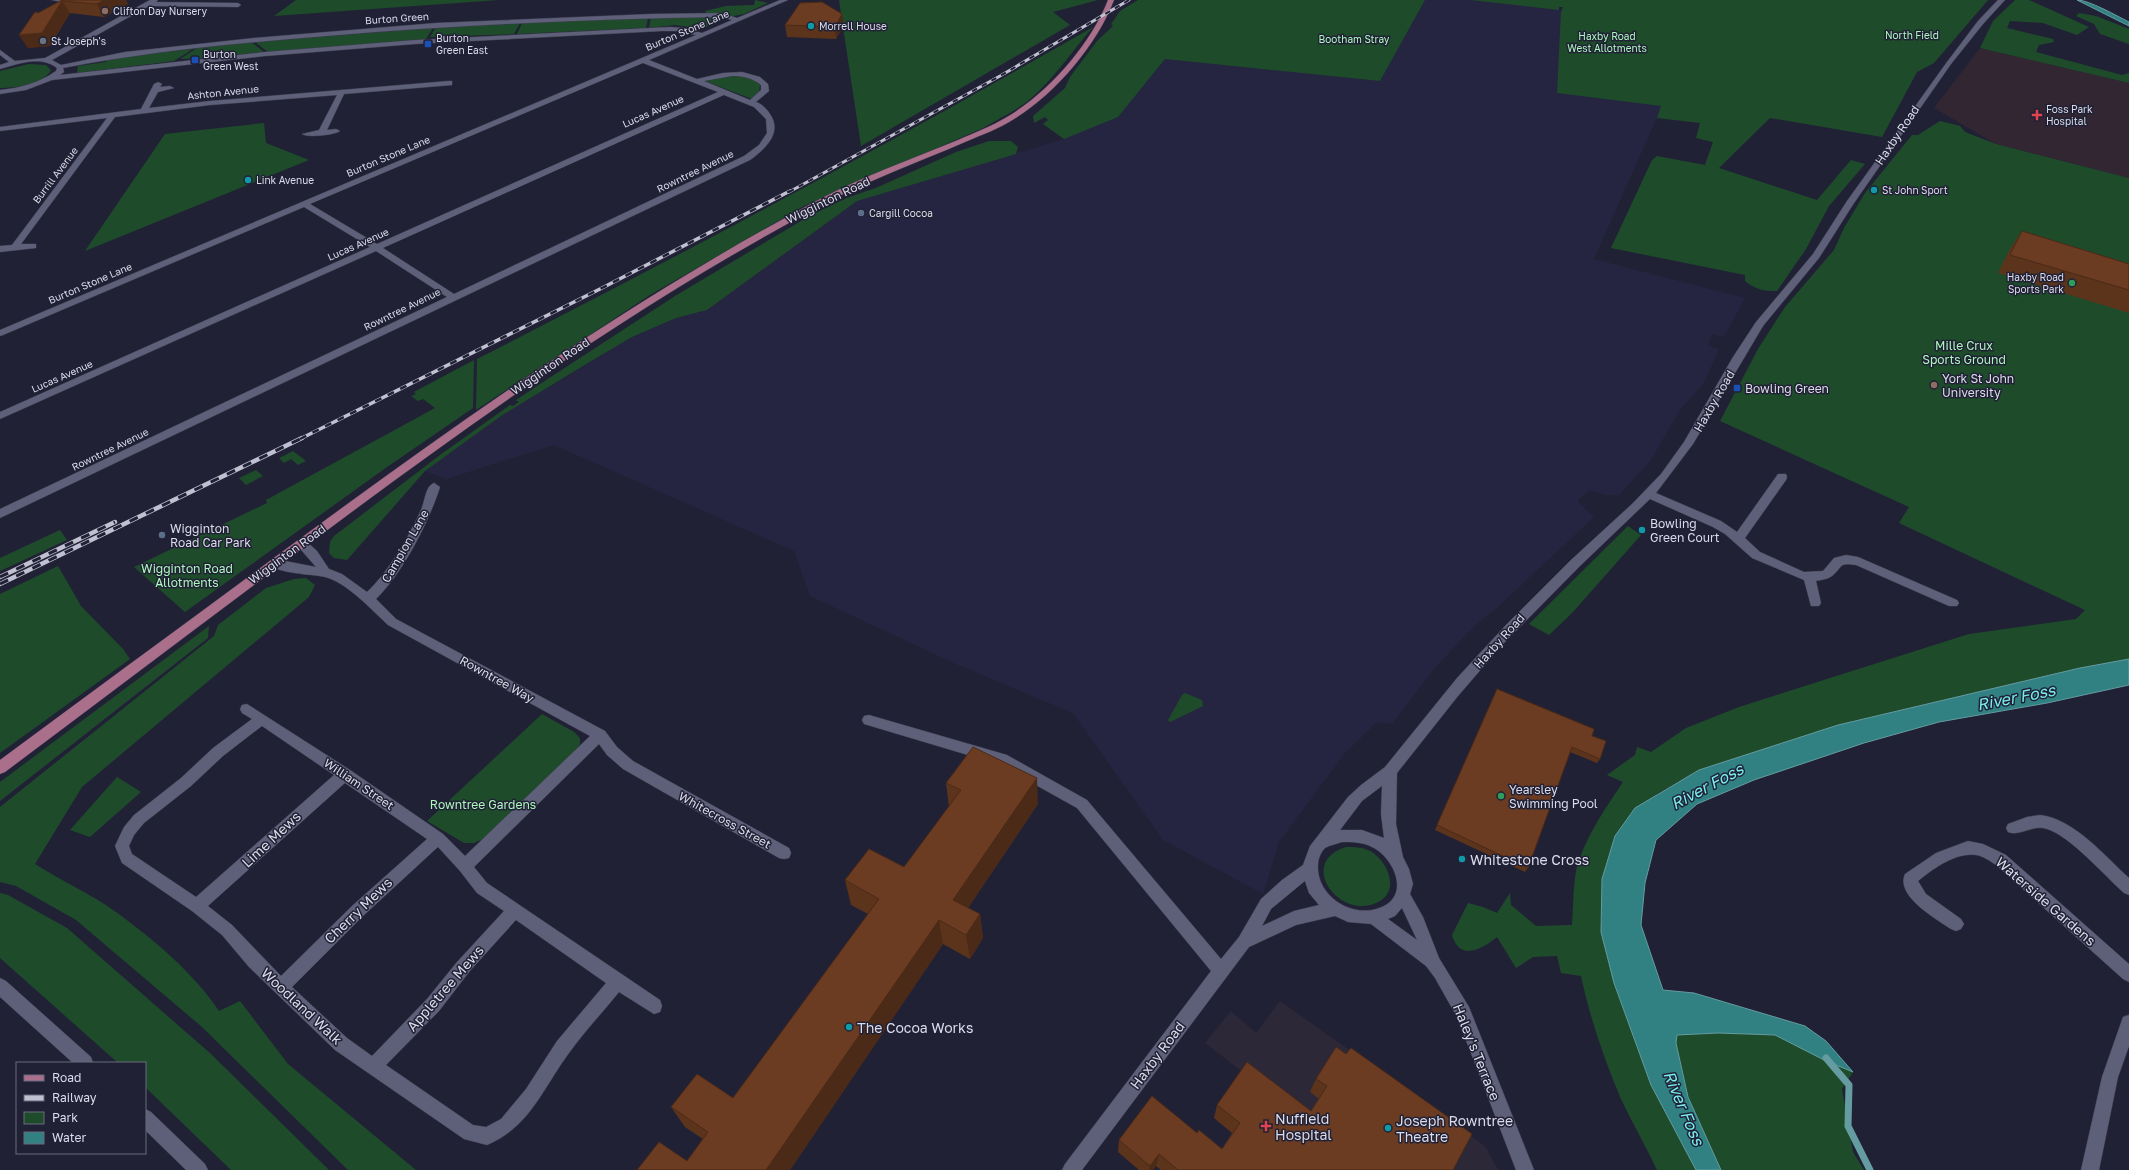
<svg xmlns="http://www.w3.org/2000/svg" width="2129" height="1170" viewBox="0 0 2129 1170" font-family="'Golos Text',sans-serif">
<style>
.commercial{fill:#2c2838}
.built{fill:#262541}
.medical{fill:#322633}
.green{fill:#1e4c2b}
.water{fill:#318182;stroke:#649ca1}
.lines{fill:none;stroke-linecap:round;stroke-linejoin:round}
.stream{stroke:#649ca1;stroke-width:7}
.minor-casing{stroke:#3d3c4e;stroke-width:1}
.major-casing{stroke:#3d3c4e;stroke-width:1}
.minor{fill:#5e5f78;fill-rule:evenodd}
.major{fill:#a96f8b;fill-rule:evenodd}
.rail-far2-casing{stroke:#c0c0d0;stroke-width:3}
.rail-far1-casing{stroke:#c0c0d0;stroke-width:3.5}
.rail-casing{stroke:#c0c0d0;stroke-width:4.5}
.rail-far2{stroke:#212136;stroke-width:2;stroke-dasharray:5.5;stroke-linecap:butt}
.rail-far1{stroke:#212136;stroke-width:2.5;stroke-dasharray:7;stroke-linecap:butt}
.rail{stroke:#212136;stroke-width:3;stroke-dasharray:9;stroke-linecap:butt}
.wall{fill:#5c341c}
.shaded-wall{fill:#4b2a17}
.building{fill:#6b3c21;stroke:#4b2a17}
.education-dot{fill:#8d6e63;stroke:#212136;stroke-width:1.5}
.culture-dot{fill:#0f9aa8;stroke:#212136;stroke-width:1.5}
.worship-dot{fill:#6b7280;stroke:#212136;stroke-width:1.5}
.transit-dot{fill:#1a4fb4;stroke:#212136;stroke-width:1.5}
.health-dot{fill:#e0444e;stroke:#212136;stroke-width:1.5}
.service-dot{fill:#5c6f8a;stroke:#212136;stroke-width:1.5}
.leisure-dot{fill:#2e9e5b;stroke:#212136;stroke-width:1.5}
.labels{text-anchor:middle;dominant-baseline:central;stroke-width:3;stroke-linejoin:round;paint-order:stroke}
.far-poi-label{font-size:10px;fill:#dbdbea;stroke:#212136;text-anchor:start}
.far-street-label{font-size:10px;fill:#dbdbea;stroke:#212136}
.far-park-label{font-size:10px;fill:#adf7bd;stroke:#212136}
.street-label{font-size:12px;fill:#dbdbea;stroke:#212136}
.park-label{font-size:12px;fill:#adf7bd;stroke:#212136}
.poi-label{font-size:12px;fill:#dbdbea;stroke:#212136;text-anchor:start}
.near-street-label{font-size:14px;fill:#dbdbea;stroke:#212136}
.near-poi-label{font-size:14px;fill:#dbdbea;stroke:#212136;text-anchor:start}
.near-water-label{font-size:16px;font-style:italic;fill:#78eeef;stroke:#212136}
</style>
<rect width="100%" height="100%" fill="#212136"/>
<path class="commercial" d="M1280,1001L1485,1146L1498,1170H1370L1205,1043L1231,1011L1256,1033Z"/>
<path class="built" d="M1425,0H1470L1563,10L1557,93L1662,106L1594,259L1745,298L1724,337L1712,334L1708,346L1719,349L1704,383L1680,410L1651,460L1619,495H1607L1589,490L1577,501L1594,517L1499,606L1471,629L1434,669L1392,724L1377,722L1345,753L1279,842L1263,894L1163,840L1073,713L956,664L810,596L794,551L554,445L446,479L425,471L501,416L632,337L676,318L707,310L857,201L1061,140L1118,117L1165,59L1380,81Z"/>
<path class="medical" d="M1980,48L2129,83V178L1996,144L1934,108Z"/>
<path class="green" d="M296,0H499L274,16Z
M755,0L768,3L744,14L733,16L707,14L705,11L726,6L754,5Z
M839,0H1098L1053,12L1070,25L861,146Z
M1138,0H1425L1380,81L1165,59L1118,117L1064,139L1043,124L1048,120L1045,117L1034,123L1033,116L1065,88L1070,77L1097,41L1113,26L1111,24L1120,11Z
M1470,0H1988L1934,63L1917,72L1882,137L1770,118L1719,168L1817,200L1851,160L1865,164L1829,206L1806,249L1777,291C1764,291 1756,290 1745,281V275L1611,248L1652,160L1657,156L1705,165L1713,142L1696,138L1700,123L1657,118L1661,106L1557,93L1561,12L1563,7H1559V10Z
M2015,0H2029L2089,27L2077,35L2043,23L2010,21L2007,28L2053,39L2054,42L2039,45L2036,52L2122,75L2129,73V83L1980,48L1993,21Z
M2079,13L2096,16L2129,29V44L2100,34L2094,24L2076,16Z
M716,17L719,18L720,21L701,29L675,25L649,28L651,18Z
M648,18L646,28L517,34L522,23Z
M520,23L514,34L430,37L436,27Z
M1093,27C1072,51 1053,80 1028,101C1014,112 998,119 983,128L804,206L650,295L476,410L477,359C685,253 891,143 1093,27Z
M433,28L426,39L268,52L255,42Z
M251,42L264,52L198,59V58L180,59L197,48Z
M193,49L174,61L77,73L78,66L106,62L108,58Z
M29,64L46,65L51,70C43,85 16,88 0,88V71Z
M729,76C740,76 752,76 760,85L759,93L752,99L705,81Z
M1940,121L1960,126L1965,132L1996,144L2129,178V659L2080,668L1838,725L1699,770L1657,794L1602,879L1601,932L1614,983L1651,1085L1696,1170H1657C1646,1146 1632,1123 1621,1099C1604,1059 1590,1018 1581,976L1561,973L1557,956L1533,957L1516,968L1497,937C1482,949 1460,962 1452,935L1468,903L1483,907L1497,913L1510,893L1511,905L1536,926L1572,925C1573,910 1573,894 1575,878C1579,846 1605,809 1623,782L1607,775L1635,755L1637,747L1651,752L1686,728L1739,707L1969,634L2076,619L2085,610L1899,523L1909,507L1720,421L1758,349L1785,307L1834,250L1844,228L1865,193L1912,135H1918Z
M264,123L266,143L309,160L85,251L165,134Z
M989,141H1011L1018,147L1016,154L857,201L707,310L676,318L632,337L583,366L501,416L425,471L347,560L334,558L329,553L330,542L334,536L440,455L510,405L513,406L519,402L516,400L537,386L675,296L811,215L847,198L878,187L956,152Z
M474,360L473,408L387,467L185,612L134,567L267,503L266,500L435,408L423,399L418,401L411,396L416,394L414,392Z
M293,451L306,461L298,465L291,459L284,463L279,458Z
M256,470L263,476L246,485L239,478Z
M1628,526L1641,535L1572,613L1549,635L1529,624Z
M60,530L67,540L0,571V558Z
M58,566L81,606L123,649L130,659L0,753V594Z
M306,578L315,585L309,597L82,787L35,864C62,881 91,894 116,912C154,940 193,972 219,1011L240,1001L288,1064L416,1170H348L202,1027L76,920L16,886L0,882V807L214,636L218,625L266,588L294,579Z
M209,626L208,638L0,801V782Z
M1185,693L1202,700L1203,706L1170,722L1168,720L1182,695Z
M542,714L574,732L580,738V744L574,753L485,838L474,843H464L427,821Z
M117,777L141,792L90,837L70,830Z
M1346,847C1354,847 1361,847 1368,850C1386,858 1402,890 1378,902C1340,922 1296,862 1346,847Z
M0,893L8,895L67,928L211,1054L329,1170H231L145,1087V1063H118L0,958Z
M1718,1033L1775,1035L1853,1072L1842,1089L1853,1152L1864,1170H1721L1688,1097L1676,1043L1677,1035Z"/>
<path class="water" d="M2077,0C2089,0 2117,16 2129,22V26Z
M2129,659V685L2047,703L1939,722L1864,743L1754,780L1697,804L1656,840L1645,883L1641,925L1663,990L1694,993L1805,1026L1826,1041L1853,1072L1826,1061L1775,1035L1718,1033L1677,1035L1676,1043L1688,1097L1721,1170H1696L1651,1085L1614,983L1601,932L1602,879L1615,836L1635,808L1699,770L1838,725L2080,668Z"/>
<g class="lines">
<path class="stream" d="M1826,1058L1849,1085L1848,1126L1870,1170"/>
<defs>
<path id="minor" d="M52,0H70L74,2L71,4Z
M150,0H158L156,2L238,3L241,5L238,7L149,6L52,60L61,65L125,52L254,38L436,23L651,14L722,13L737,18L780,0H788L649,60L697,79L723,73L742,72L760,77L768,84L769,91L756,102C762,104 767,109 770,114C783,133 765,149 750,160L0,518V509L447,297L376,251L0,419V412L370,247L304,207L3,335L0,336V330L696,35L677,31H662L415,44L265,56L52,80L26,90L0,94V90C20,88 39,83 56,71L57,68C40,55 18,64 0,69V65L9,62L0,55V50L15,61L45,58ZM721,17L732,20L702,33L684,28L670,27L415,40L265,52L60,75L64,72L63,68C151,51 238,43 327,36C458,25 590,19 721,17ZM643,63L718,92L377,244L310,204ZM732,76C744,76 752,78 761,85V90L750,100L704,81ZM724,95L754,107L766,119L767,133L759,145L744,156L454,294L383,248Z
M1998,0H2005L1983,24L1951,64L1854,203L1819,258L1763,326L1693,444L1656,493L1721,521L1737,532L1778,474H1786L1787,477L1786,480L1745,538L1760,552L1804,572L1823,571L1834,558L1846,555L1858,557L1957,600L1959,603L1957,606H1949L1856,565C1838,562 1843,567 1832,576C1828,579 1821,580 1816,581L1821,603L1819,606H1811L1804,580L1752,558L1725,534L1713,527L1650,499L1580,566L1502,645L1458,696L1397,773L1396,824L1403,857L1409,869L1413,884L1410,894L1423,917L1439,958L1469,1007L1534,1170H1516L1457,1017L1435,978L1426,966L1371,924L1348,922L1335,916L1296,925L1249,947L1082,1170H1062L1065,1164L1211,971L1077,808L998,764L864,724L862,720L864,716L869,715L1007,755L1087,800L1221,959L1239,937L1261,899L1282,880L1303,865L1310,846L1348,797L1361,785L1385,767L1457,678L1506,625L1571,560L1632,504L1661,474L1684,442L1733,357L1756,322L1813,254L1847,201L1947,62L1978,21ZM1382,786L1381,814L1384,838L1362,830H1340L1362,801ZM1342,842C1353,842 1362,842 1372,847C1393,857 1411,894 1382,907C1353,920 1316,896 1318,865C1318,859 1321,852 1325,848C1330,845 1337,844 1342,842ZM1305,881L1309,893L1319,905L1294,911L1262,926L1271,909ZM1402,908L1417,940L1388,919L1395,916Z
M449,81H452V85L344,94L327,130L336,129L340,131C335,135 307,138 302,134L319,130L337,95L210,105L115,117L21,244H36V248L0,252V246L12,245L107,118L0,131V127L141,109L154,84L158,82L162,84L160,87L170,86L174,88L158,92L149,108L210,101Z
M434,483L440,487C429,522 402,574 376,599L396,619L605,731L617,747L633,761L789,848L791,853L789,858L784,859L779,858L623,769L607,755L599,744L474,867L487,883L660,1000L662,1006L660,1012L654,1014L619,992C603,1012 584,1032 569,1053C543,1088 530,1127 487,1145L464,1139L335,1050L249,967L222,935L192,911L122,863L115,846L124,827L134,815L181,778L213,748L252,719L242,713L240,709L242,705L247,704L350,770L443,834L465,856L590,736L388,625C372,610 346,582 325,577C313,574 275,574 269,563L275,559L316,567L295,543L301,539L305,540L317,551L329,569L342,574L367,592C388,573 409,536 421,510C425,502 425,486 434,483ZM262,726L334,775L196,897L132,854L129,846L134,835L144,823L191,786L223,756ZM345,783L427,839L352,906L281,976L232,925L208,906ZM438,847L460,871L477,893L504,911L457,962L427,999L372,1056L347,1038L292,987L363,916ZM516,920L606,983L557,1041L526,1089L501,1119L486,1127L473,1125L386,1065L439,1011L469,972Z
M2040,815C2073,818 2106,857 2129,878V895L2124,893C2105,876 2070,836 2047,829C2033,824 2020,837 2008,832L2006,828L2008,824L2027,817Z
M1968,841L1983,844L2006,855L2129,964V982L2123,979L1996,865C1990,861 1983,856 1976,855C1955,852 1933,869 1918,881L1926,894L1961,919L1964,924L1961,929L1956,931L1951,929C1936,919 1895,896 1905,874L1936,853Z
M0,978L6,981L91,1057L93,1063H73L0,997Z
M2129,1015V1046L2118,1077L2099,1170H2081L2102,1077L2123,1017Z
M145,1109L151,1112L205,1164L208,1170H186L145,1130Z"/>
<path id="major" d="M1108,0H1114C1097,45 1055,94 1014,119C999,129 981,135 965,142C919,162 871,179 826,203C642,300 473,421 306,546C206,621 105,697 5,772L0,774V760C100,686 201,612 301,538C468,415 637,296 820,199C864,176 912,159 958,140C974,133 992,126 1007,117C1048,93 1091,44 1108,0Z"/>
</defs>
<use href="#minor" class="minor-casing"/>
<use href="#major" class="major-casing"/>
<use href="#minor" class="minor"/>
<use href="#major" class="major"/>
<defs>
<path id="rail-far2" d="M789,192L1000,76L1129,0"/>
<path id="rail-far1" d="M300,439L602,288L790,191"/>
<path id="rail" d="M0,577L115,522
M0,584L302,438"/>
</defs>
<use href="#rail-far2" class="rail-far2-casing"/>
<use href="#rail-far1" class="rail-far1-casing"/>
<use href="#rail" class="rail-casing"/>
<use href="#rail-far2" class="rail-far2"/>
<use href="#rail-far1" class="rail-far1"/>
<use href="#rail" class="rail"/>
</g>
<path class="wall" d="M62,0H126L128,4L104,17L70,13L50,46L28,48L19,35L38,13Z
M842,14L844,25L836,39L787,37L785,25Z
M2022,231L2129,264V313L1998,273L2010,249Z
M1497,689L1592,736L1600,759L1597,763L1570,752L1528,868L1525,872L1435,830Z
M946,783L1038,804L968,908L980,914L983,938L970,959L943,944L790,1170H637L687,1161L703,1139L685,1127L671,1107L733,1098L868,914L851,905L845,880L904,867L949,807Z
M1316,1079L1453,1170H1161L1156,1166L1153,1170H1139L1118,1152L1119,1140L1197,1133L1222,1149L1232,1133L1214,1118L1217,1105L1311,1111L1319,1099L1310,1092Z"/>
<path class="shaded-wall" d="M104,0H126L128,4L104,17L97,4Z
M62,1L70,13L50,46L28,48L19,35Z
M842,14L844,25L836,39L835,27Z
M1037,778L1038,804L957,924L953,900Z
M980,914L983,938L970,959L966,935Z
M939,920L943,944L790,1170H766Z
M1159,1154L1156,1166L1153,1170H1149L1150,1166Z"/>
<path class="building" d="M62,0H104L97,4L62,1L42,33L19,35L35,12L38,13Z
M822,2L842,14L835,27L785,25L800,3Z
M2022,231L2129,264V290L2010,255Z
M1497,689L1594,729L1592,736L1606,741L1600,759L1572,747L1528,868L1437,825Z
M973,747L1037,778L953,900L980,914L966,935L939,920L766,1170H637L659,1142L687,1161L708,1132L671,1107L697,1074L733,1098L879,899L845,880L869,849L904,867L961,790L946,783Z
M1336,1047L1346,1054L1351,1048L1472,1134L1453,1170H1178L1159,1154L1150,1166L1119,1140L1152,1096L1197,1133L1199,1130L1222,1149L1240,1123L1217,1105L1247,1062L1311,1111L1327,1086L1316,1079Z"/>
<g class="education-dot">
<circle cx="105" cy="11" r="4"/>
<circle cx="1934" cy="385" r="4"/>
</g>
<g class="culture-dot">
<circle cx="811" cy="26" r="4"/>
<circle cx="248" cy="180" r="4"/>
<circle cx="1874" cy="190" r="4"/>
<circle cx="1642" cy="530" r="4"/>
<circle cx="1462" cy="859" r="4"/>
<circle cx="849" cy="1027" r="4"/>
<circle cx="1388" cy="1128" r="4"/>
</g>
<circle class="worship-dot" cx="43" cy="41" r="4"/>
<g class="transit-dot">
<rect x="424" y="40" width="8" height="8" rx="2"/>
<rect x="191" y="56" width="8" height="8" rx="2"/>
<rect x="1733" y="384" width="8" height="8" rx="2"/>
</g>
<g class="health-dot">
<path d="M2035 109h4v4h4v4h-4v4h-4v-4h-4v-4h4z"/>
<path d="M1264 1120h4v4h4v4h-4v4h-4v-4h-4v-4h4z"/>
</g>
<g class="service-dot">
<circle cx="861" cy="213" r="4"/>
<circle cx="162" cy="535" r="4"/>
</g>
<g class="leisure-dot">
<circle cx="2072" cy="283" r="4"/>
<circle cx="1501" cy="796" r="4"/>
</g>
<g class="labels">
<g class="far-poi-label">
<text x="113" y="11">Clifton Day Nursery</text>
<text x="819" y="26">Morrell House</text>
<text x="436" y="38">Burton<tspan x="436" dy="12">Green East</tspan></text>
<text x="51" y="41">St Joseph's</text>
<text x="203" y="54">Burton<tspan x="203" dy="12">Green West</tspan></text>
<text x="2046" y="109">Foss Park<tspan x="2046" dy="12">Hospital</tspan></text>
<text x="256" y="180">Link Avenue</text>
<text x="1882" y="190">St John Sport</text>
<text x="869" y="213">Cargill Cocoa</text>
<text x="2064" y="277" text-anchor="end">Haxby Road<tspan x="2064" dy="12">Sports Park</tspan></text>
</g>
<g class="far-street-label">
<text transform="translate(397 18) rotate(-4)">Burton Green</text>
<text transform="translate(687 30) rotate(-23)">Burton Stone Lane</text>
<text transform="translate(223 92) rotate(-6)">Ashton Avenue</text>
<text transform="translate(653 111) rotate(-24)">Lucas Avenue</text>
<text transform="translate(388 156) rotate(-23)">Burton Stone Lane</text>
<text transform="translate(695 171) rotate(-26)">Rowntree Avenue</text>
<text transform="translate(55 175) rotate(-53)">Burrill Avenue</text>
<text transform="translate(358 244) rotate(-24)">Lucas Avenue</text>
<text transform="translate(90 283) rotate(-23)">Burton Stone Lane</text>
<text transform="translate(402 309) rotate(-26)">Rowntree Avenue</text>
<text transform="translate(62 376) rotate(-24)">Lucas Avenue</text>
<text transform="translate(110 449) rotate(-26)">Rowntree Avenue</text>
</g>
<g class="far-park-label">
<text x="1912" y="35">North Field</text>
<text x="1607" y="36">Haxby Road<tspan x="1607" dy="12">West Allotments</tspan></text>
<text x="1354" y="39">Bootham Stray</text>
</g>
<g class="street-label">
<text transform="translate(1897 135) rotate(-56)">Haxby Road</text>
<text transform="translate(828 200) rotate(-26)">Wigginton Road</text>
<text transform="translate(550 366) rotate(-34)">Wigginton Road</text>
<text transform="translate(1714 401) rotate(-60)">Haxby Road</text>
<text transform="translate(405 546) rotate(-60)">Campion Lane</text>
<text transform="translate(287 554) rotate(-36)">Wigginton Road</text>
<text transform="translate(1499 641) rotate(-48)">Haxby Road</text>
<text transform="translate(497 679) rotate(29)">Rowntree Way</text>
<text transform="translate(359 784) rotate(34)">William Street</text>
<text transform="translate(725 820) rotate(29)">Whitecross Street</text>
</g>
<g class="park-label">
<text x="1964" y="345">Mille Crux<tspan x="1964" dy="14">Sports Ground</tspan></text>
<text x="187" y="568">Wigginton Road<tspan x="187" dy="14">Allotments</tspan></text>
<text x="483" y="804">Rowntree Gardens</text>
</g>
<g class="poi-label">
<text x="1942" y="378">York St John<tspan x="1942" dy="14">University</tspan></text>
<text x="1745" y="388">Bowling Green</text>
<text x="1650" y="523">Bowling<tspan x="1650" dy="14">Green Court</tspan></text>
<text x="170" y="528">Wigginton<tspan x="170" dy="14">Road Car Park</tspan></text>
<text x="1509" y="789">Yearsley<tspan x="1509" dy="14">Swimming Pool</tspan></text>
</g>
<g class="near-street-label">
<text transform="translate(271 839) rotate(-43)">Lime Mews</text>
<text transform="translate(2046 901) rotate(41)">Waterside Gardens</text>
<text transform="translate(358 910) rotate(-44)">Cherry Mews</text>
<text transform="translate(445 988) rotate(-49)">Appletree Mews</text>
<text transform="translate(302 1006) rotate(43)">Woodland Walk</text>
<text transform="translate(1477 1052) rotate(68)">Haley's Terrace</text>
<text transform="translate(1157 1055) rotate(-53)">Haxby Road</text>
</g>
<g class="near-poi-label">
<text x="1470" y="859">Whitestone Cross</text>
<text x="857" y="1027">The Cocoa Works</text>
<text x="1275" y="1118">Nuffield<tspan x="1275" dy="16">Hospital</tspan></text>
<text x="1396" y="1120">Joseph Rowntree<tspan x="1396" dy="16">Theatre</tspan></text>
</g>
<g class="near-water-label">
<text transform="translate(2016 697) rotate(-11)">River Foss</text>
<text transform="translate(1707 786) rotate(-28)">River Foss</text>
<text transform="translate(1684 1108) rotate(67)">River Foss</text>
</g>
</g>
<rect x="16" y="1062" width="130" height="92" fill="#212136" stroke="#6b6b7e"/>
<rect x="24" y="1075" width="20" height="6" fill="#a96f8b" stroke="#6b6b7e"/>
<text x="52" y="1082" font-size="12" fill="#dbdbea">Road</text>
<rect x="24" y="1095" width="20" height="6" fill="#c0c0d0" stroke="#6b6b7e"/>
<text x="52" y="1102" font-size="12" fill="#dbdbea">Railway</text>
<rect x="24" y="1112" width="20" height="12" fill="#1e4c2b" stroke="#6b6b7e"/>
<text x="52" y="1122" font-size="12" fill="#dbdbea">Park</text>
<rect x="24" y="1132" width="20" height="12" fill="#318182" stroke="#6b6b7e"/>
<text x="52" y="1142" font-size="12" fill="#dbdbea">Water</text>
</svg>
